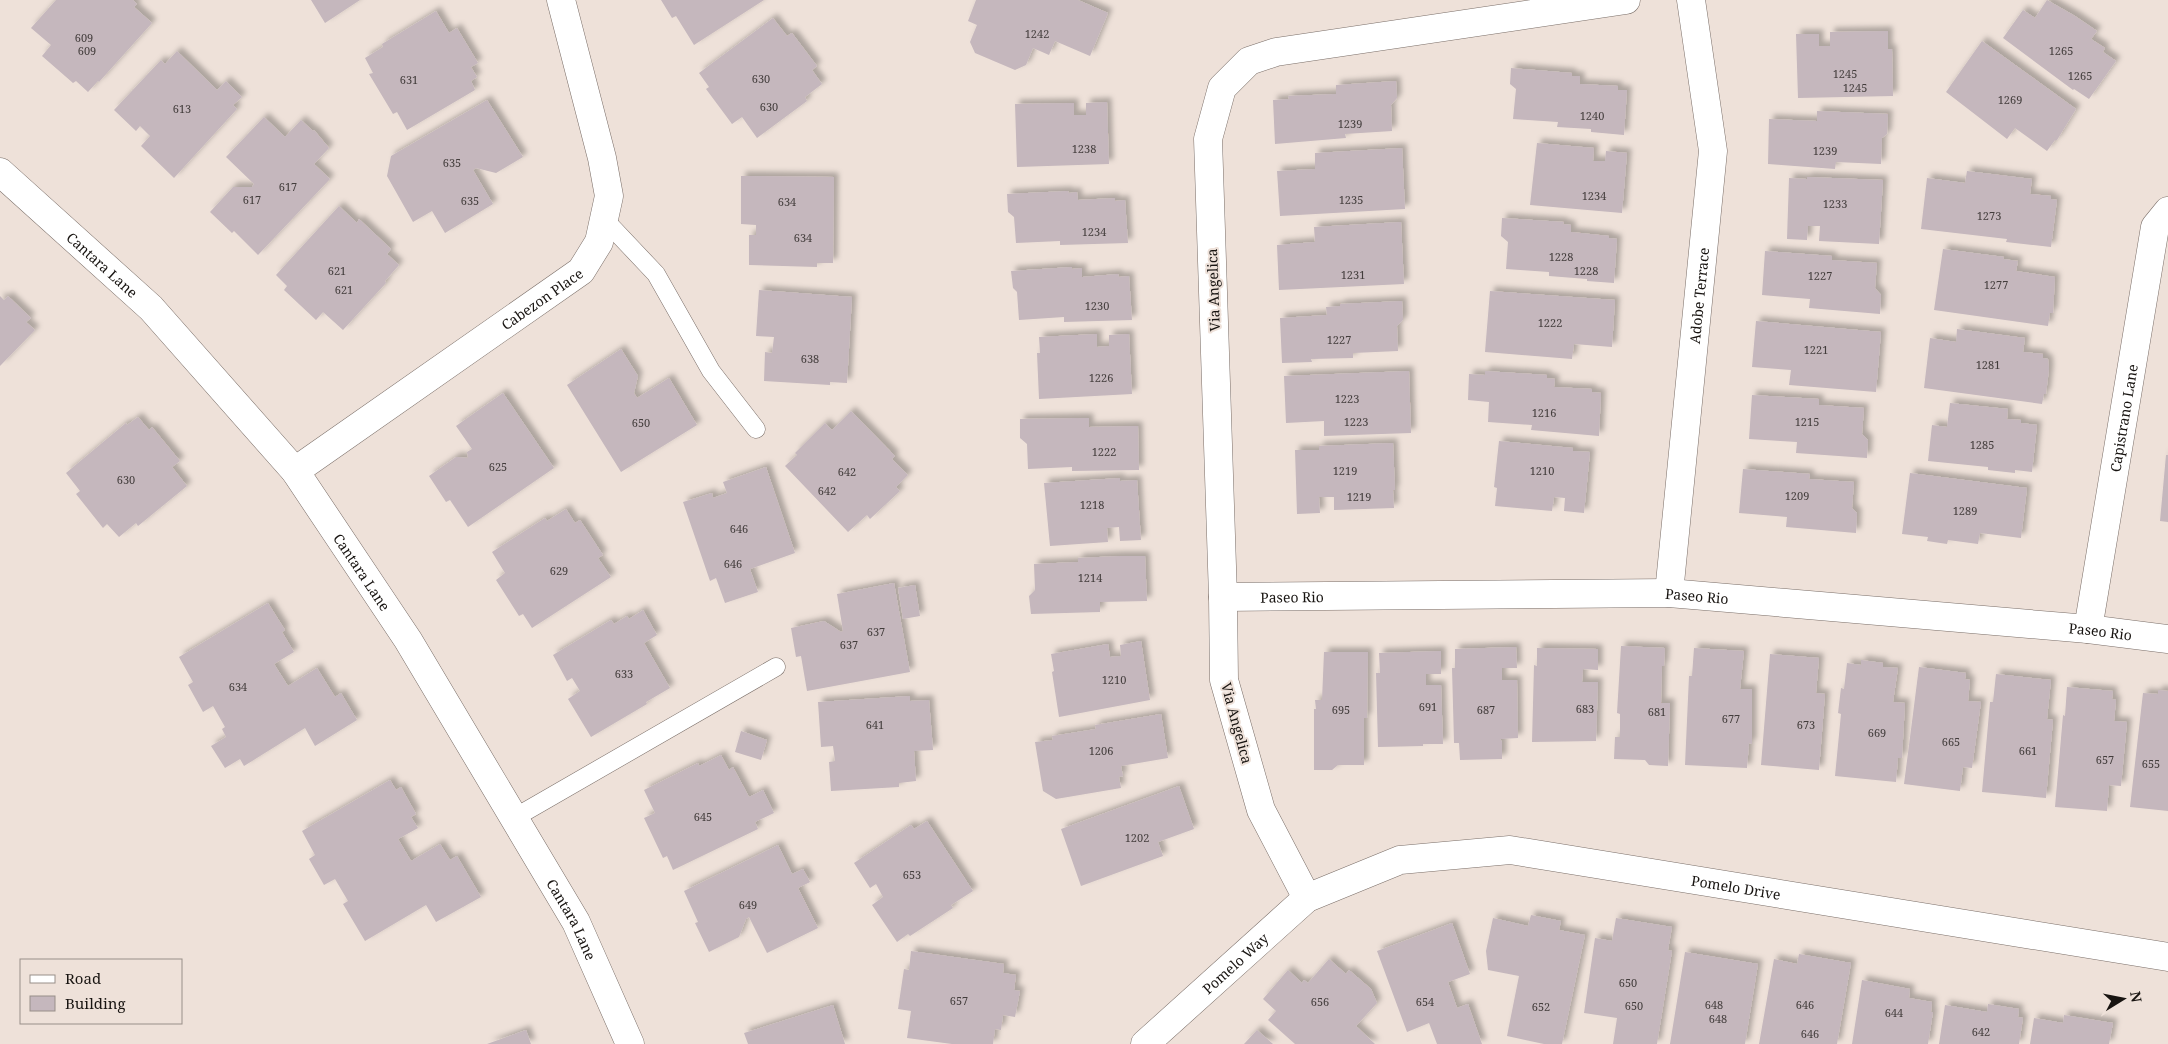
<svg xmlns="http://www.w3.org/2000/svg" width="2168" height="1044" viewBox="0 0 2168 1044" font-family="'Noto Serif',serif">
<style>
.building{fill:#c5b7bd;filter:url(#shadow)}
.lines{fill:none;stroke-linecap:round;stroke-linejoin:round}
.service-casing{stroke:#7a6e68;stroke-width:19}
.minor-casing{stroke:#7a6e68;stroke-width:29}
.tertiary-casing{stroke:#7a6e68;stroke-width:29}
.service{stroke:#fff;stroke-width:18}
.minor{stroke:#fff;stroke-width:28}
.tertiary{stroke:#fff;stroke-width:28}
.labels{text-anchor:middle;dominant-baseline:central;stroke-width:4;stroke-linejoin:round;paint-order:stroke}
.number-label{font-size:11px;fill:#433d3c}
.street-label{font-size:14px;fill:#181411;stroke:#eee1d9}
</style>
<defs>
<filter id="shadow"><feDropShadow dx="4.5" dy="-4.5" stdDeviation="2.5" flood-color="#0004"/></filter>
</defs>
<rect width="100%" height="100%" fill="#eee1d9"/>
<path class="building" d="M56,0H133L137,4L134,7L152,23L99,82L98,81L88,92L76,81L73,83L42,56L51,45L31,28Z
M311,0H360L325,23Z
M661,0H764L694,45L676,16L672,18Z
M976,0H1078L1108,13L1090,56L1055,41L1049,55L1033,48L1026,65L1015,70L975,53L970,42L977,25L968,21Z
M2047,0L2075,16L2097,31L2091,39L2105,48L2103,52L2116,61L2089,99L2074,89L2073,90L2003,38L2023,10L2035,18Z
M436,11L449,33L457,28L478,63L471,67L477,77L471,81L475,90L407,130L397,112L393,114L369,74L373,73L365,58L383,47L382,44Z
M773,18L787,36L792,33L817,66L812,70L822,84L805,97L807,101L757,138L742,117L732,124L706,89L709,87L699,73Z
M1888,31V49H1892L1893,96L1798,98L1796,34H1819V46H1830V32Z
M1982,41L2076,109L2057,140H2055L2047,151L2015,128L2007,139L1946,92Z
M177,51L217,90L226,81L242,97L233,105L237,109L174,178L141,146L150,136L140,126L136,131L114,110L161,60L165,64Z
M1511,68L1572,73V76H1580V84L1618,86V90H1627L1624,135L1591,132V129L1557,127L1558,122L1513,119L1516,89L1510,84Z
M1396,81L1397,98L1391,105L1392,131L1345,134L1346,138L1275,144L1273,100L1289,99L1288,96L1336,94V85Z
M487,100L523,157L496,173L476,168L473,170L493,204L445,233L432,211L413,222L387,176L391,156Z
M1107,102L1109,164L1017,167L1015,104L1074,103V115H1086V103Z
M1817,111L1888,114L1887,134L1882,138L1881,164L1836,162L1835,169L1768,164L1769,119L1817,121Z
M264,117L285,137L301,120L313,131L314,130L329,148L314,164L330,179L258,255L234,231L232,233L210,212L233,187H252L254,184L226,157Z
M1537,143L1594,148L1593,161H1605L1606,151L1627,153L1622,213L1530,205Z
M1402,148L1405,209L1280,216L1277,171L1315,169V153Z
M1967,171L2032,179L2030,194L2051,196V199L2057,200L2051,247L2006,242L2007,239L1921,229L1927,178L1965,183Z
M741,176L834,177L833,263H817V267L749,265V235H756V225L741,224Z
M1807,177L1883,180L1879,244L1819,241L1820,226H1808L1807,240L1787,239L1789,178L1807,179Z
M1068,191L1069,193L1077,192L1078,200L1115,198V201L1125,200L1128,243L1060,245V241L1016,243L1014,217L1008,212L1007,194Z
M339,206L357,223L359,219L391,249L387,254L399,265L385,281L386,283L343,330L323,312L316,320L284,290L287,286L276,275Z
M1502,218L1564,222L1563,224L1571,225V232L1609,236V238L1617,239L1614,283L1587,281V279L1549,276V272L1506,269L1508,242L1501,236Z
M1401,222L1404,284L1279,290L1277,245L1315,242L1314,227Z
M1943,249L2004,257L2003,259L2018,261L2016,271L2055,277L2053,313H2050L2048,326L1934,310Z
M1765,251L1832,256V260L1877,263L1875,288L1881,295L1880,314L1809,308L1810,299L1762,295Z
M1072,267V269L1082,268V277L1118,274L1119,277L1129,276L1132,320L1064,322V317L1019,320L1017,292L1013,288L1011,271Z
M759,290L852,297L847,383L830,382V385L764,381L765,352L772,353L774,337L756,336Z
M1490,291L1615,300L1612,347L1574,344L1572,359L1485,352Z
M0,296L4,300L8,296L31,318L26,322L35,330L0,366Z
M1402,301L1403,320L1397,326L1398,351L1353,353V358L1311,359L1312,362L1282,363L1280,318L1327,315L1326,307L1340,306V304Z
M1756,321L1881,332L1876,392L1789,385L1791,370L1752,367Z
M1957,329L2025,338L2023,352L2043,354V358L2048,359L2049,369L2046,394H2044L2042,404L1924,388L1930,338L1956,342Z
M1097,334V347L1109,346V335L1129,334L1132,394L1039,399L1037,353H1040L1039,337Z
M621,349L638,376L634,393L637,398L669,378L697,425L621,472L567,385Z
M1409,371L1411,433L1324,436V421L1286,423L1284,376Z
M1485,371L1547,375V378L1555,379L1554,387L1592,389V392L1601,393L1599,436L1531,430L1532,425L1488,422L1489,402L1468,400L1469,374L1485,375Z
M503,393L554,468L468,527L450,500L446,502L429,476L456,457L468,458L467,452L472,449L456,426Z
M1752,395L1819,399V405L1864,408L1862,434L1868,440L1867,458L1796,453L1797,442L1749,439Z
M1950,403L2008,409L2007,419L2021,420V423L2037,425L2032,472L2015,470V473L1988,470V467L1928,461L1932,425L1947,427Z
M851,411L895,456L892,459L908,475L896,487L900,491L870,519L867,515L848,532L785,466L797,455L795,453L825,423L832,430Z
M138,417L149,430L152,427L180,461L172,467L187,486L138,526L136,523L119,537L107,524L103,528L76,494L80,491L66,473L126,423L127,425Z
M1079,418H1089V427L1138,426L1139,470L1072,471V467L1028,469L1027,444L1020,438V419Z
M1499,441L1573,448V451L1590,452L1584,513L1564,511L1565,498L1554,497L1552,511L1495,506L1497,488L1494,487Z
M1393,443L1395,490H1393L1394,508L1334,510V497H1319L1320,513L1297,514L1295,450H1319V446Z
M2166,455H2168V522L2160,521Z
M766,467L795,553L750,569L758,592L725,603L716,578L710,581L683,502L712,493L713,498L727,493L723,482Z
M1743,469L1810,474L1809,479L1854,482L1852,508L1857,513L1856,533L1786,527L1787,517L1739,513Z
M1910,473L2027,488L2021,538L1980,533L1978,544L1948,540L1947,544L1927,541L1928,537L1902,534Z
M1120,478V481L1137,480L1141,540L1120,541L1119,527L1107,528L1108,542L1050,546L1044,483Z
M566,509L575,523L580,520L603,555L598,558L611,577L532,628L523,614L519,616L496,580L505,573L492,552L545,518L547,521Z
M1120,556H1145L1147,601L1100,602V612L1031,614L1029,596L1035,590L1034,564L1078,562V558Z
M894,583L910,672L807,691L801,656L796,657L791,628L824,621L841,632L843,631L837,594Z
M915,585L920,616L903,619L898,588Z
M268,603L285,630L282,632L294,652L274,664L288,686L317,668L335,697L341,693L357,720L315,746L305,728L244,766L240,759L225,768L211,746L226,737L222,729L225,727L213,706L203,712L188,685L193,682L179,657Z
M643,610L657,635L644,643L670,688L646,702L647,704L591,737L568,699L580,691L572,678L567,681L553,655L611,620L614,624L627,616L629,619Z
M1141,641L1150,700L1059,717L1052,672L1054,671L1051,654L1108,644L1110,657L1121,656L1120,645Z
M1621,646L1665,648L1664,666H1662L1661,703H1670L1668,766L1649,765L1645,760L1614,759L1615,737H1620V714L1617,713Z
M1516,647L1517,668H1502V680H1517L1518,738L1500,739L1502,742V759L1460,760L1459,743H1454L1452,668H1455V649Z
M1537,648L1598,649V670L1583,669L1582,682H1598L1596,741L1532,742L1534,665L1537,666Z
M1694,648L1744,651L1740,689H1752V744L1749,743L1747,768L1685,765L1689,676H1692Z
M1441,651V674H1426V685H1441L1443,744H1423V746L1378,747L1376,673H1380L1379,653Z
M1324,652H1368L1367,718H1364V765H1338L1332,770H1314V709H1316L1315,700H1322Z
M1770,654L1819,658L1816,693L1825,694L1819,770L1761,765Z
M1861,660L1883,663V667L1898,668L1893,702L1905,703L1902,758H1898L1896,782L1835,776L1841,714L1838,713L1841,688L1844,689L1847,663L1861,665Z
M1919,667L1966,673L1965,679L1970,680L1968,701L1981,702L1972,768L1963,767L1960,791L1904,784Z
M1996,674L2051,680L2047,719L2053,720L2046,798L1982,792L1990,702H1993Z
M2067,687L2113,691L2112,699L2116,700L2114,721L2127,722L2121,786L2109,785L2107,811L2055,807L2063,715L2065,716Z
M2158,690L2168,691V811L2130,807L2143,693L2158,694Z
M910,696V701L929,700L933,750L914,751L916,781L899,783V787L831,791L829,762L835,761L833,746L821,747L818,702Z
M1161,714L1168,758L1121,766L1123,776L1119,777L1121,788L1056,799L1043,791L1035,742L1053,740L1052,736L1096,729L1095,725Z
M741,731L767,740L761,760L735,752Z
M721,755L729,770L733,767L749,797L763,790L774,813L755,822L758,829L673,870L667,856L663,858L644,818L655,813L644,790L698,763L699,766Z
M390,780L396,790L401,787L416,814L411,817L418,828L398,839L411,861L440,844L450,860L457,856L481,897L436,922L426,905L365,941L343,904L348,901L335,879L324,885L309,859L315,855L302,831Z
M1179,786L1194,829L1158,842L1163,856L1081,886L1061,829Z
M927,821L973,891L951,905L953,908L910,936L908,934L897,942L872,905L883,897L876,884L870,888L854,863L911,825L914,829Z
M778,845L792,874L803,869L810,882L798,888L818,928L767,953L749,917L746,919L739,937L709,952L695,923L698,922L684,891Z
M1531,915L1561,921L1559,930L1585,935L1562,1044H1544L1507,1036L1519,976L1488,970L1486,951L1493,918L1528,926Z
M1616,918L1672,927L1668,950L1672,951L1657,1044H1613L1617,1018L1584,1013L1595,938L1612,941Z
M1452,923L1470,974L1448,982L1457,1008L1468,1004L1482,1044H1437L1429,1023L1407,1032L1377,951Z
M911,951L1004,964L1003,973L1016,975L1014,990L1020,991L1015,1017L1003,1015L1001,1030L995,1029L993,1044H952L907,1038L911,1011L898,1009L904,969L909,970Z
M1685,952L1758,964L1745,1044H1670Z
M1799,954L1851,963L1837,1044H1759L1774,959L1797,964Z
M1329,959L1346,974L1349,970L1371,989L1377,1003L1356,1026L1375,1044H1295L1268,1020L1276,1011L1263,999L1288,970L1302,983L1304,980L1308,983Z
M1862,980L1910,989L1909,998L1932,1002L1931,1012H1933L1928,1044H1852Z
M1988,1004L2019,1009L2018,1017L2023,1018L2019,1044H1939L1945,1005L1987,1012Z
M833,1005L845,1044H748L744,1033Z
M2064,1015L2113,1023L2109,1044H2030L2034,1018L2063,1023Z
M526,1030L531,1044H487Z
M1257,1030L1273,1044H1244Z"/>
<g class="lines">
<defs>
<path id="service" d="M604,219L656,274L711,371L756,429
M514,818L776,667"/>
<g id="minor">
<path id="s1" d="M295,471L581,271L599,242L609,196L602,158L561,0"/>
<path id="s2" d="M1669,593L1713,151L1691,0"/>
<path id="s3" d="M1223,597L1669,593L2088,629L2168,639"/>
<path id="s4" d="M2088,629L2155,227L2168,211"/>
<path d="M1307,898L1261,810L1224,680L1223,597L1208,139L1222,88L1249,61L1276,52L1626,0"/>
</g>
<g id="tertiary">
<path id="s5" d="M0,172L151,308L295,471L408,640L576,922L630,1044"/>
<path id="s6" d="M1145,1044L1307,898L1400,860L1510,850L2168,957"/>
</g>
</defs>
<use href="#service" class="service-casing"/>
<use href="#minor" class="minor-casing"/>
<use href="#tertiary" class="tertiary-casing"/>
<use href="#service" class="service"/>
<use href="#minor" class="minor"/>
<use href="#tertiary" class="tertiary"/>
</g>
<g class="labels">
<g class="number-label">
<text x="1037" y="33">1242</text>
<text x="84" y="37">609</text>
<text x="87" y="50">609</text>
<text x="2061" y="50">1265</text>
<text x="1845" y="73">1245</text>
<text x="2080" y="75">1265</text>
<text x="761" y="78">630</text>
<text x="409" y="79">631</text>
<text x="1855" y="87">1245</text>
<text x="2010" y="99">1269</text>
<text x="769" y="106">630</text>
<text x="182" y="108">613</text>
<text x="1592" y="115">1240</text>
<text x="1350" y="123">1239</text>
<text x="1084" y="148">1238</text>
<text x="1825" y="150">1239</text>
<text x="452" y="162">635</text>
<text x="288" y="186">617</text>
<text x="1594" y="195">1234</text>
<text x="252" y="199">617</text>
<text x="1351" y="199">1235</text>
<text x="470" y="200">635</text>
<text x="787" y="201">634</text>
<text x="1835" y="203">1233</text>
<text x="1989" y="215">1273</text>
<text x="1094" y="231">1234</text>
<text x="803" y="237">634</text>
<text x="1561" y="256">1228</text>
<text x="337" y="270">621</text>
<text x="1586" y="270">1228</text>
<text x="1353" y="274">1231</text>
<text x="1820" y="275">1227</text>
<text x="1996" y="284">1277</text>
<text x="344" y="289">621</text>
<text x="1097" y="305">1230</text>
<text x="1550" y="322">1222</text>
<text x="1339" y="339">1227</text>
<text x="1816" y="349">1221</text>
<text x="810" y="358">638</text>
<text x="1988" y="364">1281</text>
<text x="1101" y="377">1226</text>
<text x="1347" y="398">1223</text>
<text x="1544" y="412">1216</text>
<text x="1356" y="421">1223</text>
<text x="1807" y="421">1215</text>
<text x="641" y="422">650</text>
<text x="1982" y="444">1285</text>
<text x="1104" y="451">1222</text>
<text x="498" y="466">625</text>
<text x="1345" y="470">1219</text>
<text x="1542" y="470">1210</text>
<text x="847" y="471">642</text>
<text x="126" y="479">630</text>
<text x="827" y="490">642</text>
<text x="1797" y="495">1209</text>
<text x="1359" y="496">1219</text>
<text x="1092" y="504">1218</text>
<text x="1965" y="510">1289</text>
<text x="739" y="528">646</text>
<text x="733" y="563">646</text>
<text x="559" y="570">629</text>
<text x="1090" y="577">1214</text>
<text x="876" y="631">637</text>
<text x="849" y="644">637</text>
<text x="624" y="673">633</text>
<text x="1114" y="679">1210</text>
<text x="238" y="686">634</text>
<text x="1428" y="706">691</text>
<text x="1585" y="708">683</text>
<text x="1341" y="709">695</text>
<text x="1486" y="709">687</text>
<text x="1657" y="711">681</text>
<text x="1731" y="718">677</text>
<text x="875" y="724">641</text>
<text x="1806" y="724">673</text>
<text x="1877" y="732">669</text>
<text x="1951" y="741">665</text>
<text x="1101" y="750">1206</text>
<text x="2028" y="750">661</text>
<text x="2105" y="759">657</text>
<text x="2151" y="763">655</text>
<text x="703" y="816">645</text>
<text x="1137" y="837">1202</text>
<text x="912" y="874">653</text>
<text x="748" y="904">649</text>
<text x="1628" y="982">650</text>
<text x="959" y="1000">657</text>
<text x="1320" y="1001">656</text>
<text x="1425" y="1001">654</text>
<text x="1714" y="1004">648</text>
<text x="1805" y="1004">646</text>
<text x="1634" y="1005">650</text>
<text x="1541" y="1006">652</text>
<text x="1894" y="1012">644</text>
<text x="1718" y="1018">648</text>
<text x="1981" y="1031">642</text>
<text x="1810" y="1033">646</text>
</g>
<g class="street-label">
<text stroke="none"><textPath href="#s5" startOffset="138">Cantara Lane</textPath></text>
<text transform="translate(1213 290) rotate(-92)">Via Angelica</text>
<text stroke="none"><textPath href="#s2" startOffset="299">Adobe Terrace</textPath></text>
<text stroke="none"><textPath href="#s1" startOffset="301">Cabezon Place</textPath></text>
<text stroke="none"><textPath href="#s4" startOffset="214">Capistrano Lane</textPath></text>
<text stroke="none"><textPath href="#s5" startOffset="542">Cantara Lane</textPath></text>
<text stroke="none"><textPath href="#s3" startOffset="69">Paseo Rio</textPath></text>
<text stroke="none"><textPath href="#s3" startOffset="474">Paseo Rio</textPath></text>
<text stroke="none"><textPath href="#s3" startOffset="879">Paseo Rio</textPath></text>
<text transform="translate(1237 723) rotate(75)">Via Angelica</text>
<text stroke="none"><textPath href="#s6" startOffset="658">Pomelo Drive</textPath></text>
<text stroke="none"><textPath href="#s5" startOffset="948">Cantara Lane</textPath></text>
<text stroke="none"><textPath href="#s6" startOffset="121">Pomelo Way</textPath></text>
</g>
</g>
<rect x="20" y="959" width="162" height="65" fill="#eee1d9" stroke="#988f89"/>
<rect x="30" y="975" width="25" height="8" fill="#ffffff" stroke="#988f89"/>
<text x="65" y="984" font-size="15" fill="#181411">Road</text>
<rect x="30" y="996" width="25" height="15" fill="#c5b7bd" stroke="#988f89"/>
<text x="65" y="1009" font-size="15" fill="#181411">Building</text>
<g transform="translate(2123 999) rotate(80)" stroke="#eee1d9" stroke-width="4" paint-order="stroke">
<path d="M0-4L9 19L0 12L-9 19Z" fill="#181411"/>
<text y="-8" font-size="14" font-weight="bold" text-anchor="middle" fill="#181411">N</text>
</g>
</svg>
